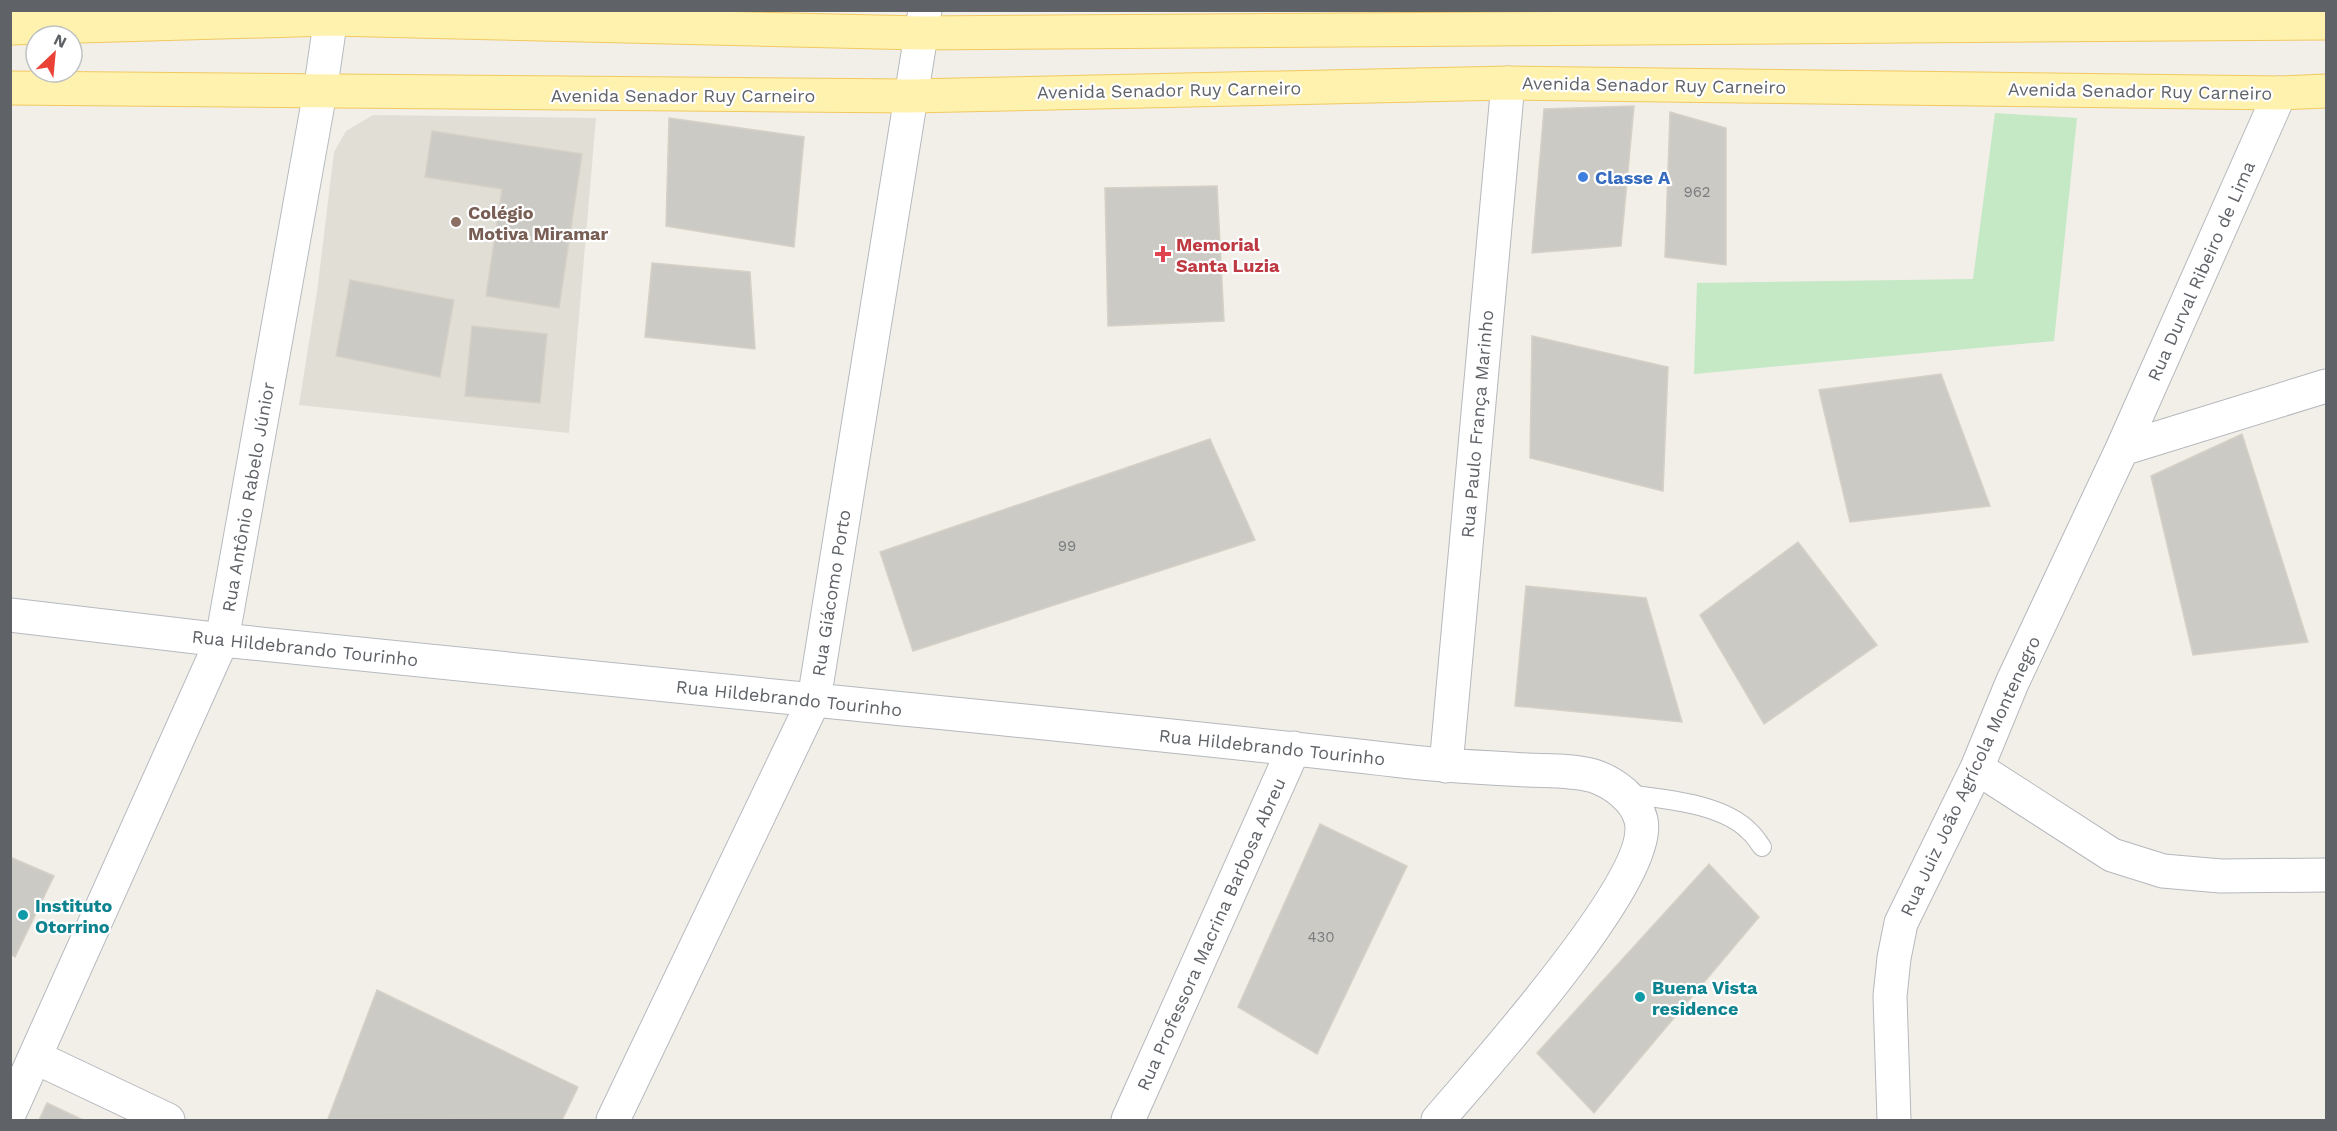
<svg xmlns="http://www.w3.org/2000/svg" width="2337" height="1131" viewBox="0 0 2337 1131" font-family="'Work Sans',sans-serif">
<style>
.education{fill:#e1ded6}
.green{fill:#c5e8c5}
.building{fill:#cccac5;stroke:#d6d1c6;stroke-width:1.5}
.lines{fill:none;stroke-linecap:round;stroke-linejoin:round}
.lane-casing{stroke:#b5b8bc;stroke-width:20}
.street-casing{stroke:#b5b8bc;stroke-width:35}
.secondary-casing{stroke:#b6babf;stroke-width:35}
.primary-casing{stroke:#f2c960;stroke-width:35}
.lane{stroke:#fff;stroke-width:18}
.street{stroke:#fff;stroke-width:33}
.secondary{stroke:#fff;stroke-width:33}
.primary{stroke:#fff2af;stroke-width:33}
.shop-dot{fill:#3f7fe0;stroke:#fff;stroke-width:2}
.education-dot{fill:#8d6e63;stroke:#fff;stroke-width:2}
.health-dot{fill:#e0444e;stroke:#fff;stroke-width:2}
.culture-dot{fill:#0f9aa8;stroke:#fff;stroke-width:2}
.labels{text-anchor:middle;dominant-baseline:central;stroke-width:4.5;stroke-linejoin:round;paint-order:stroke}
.number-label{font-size:15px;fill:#7a7d7f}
.street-label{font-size:18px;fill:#5f6368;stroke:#fff}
.shop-label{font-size:18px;font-weight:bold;fill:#366cbe;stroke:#fff;text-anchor:start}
.education-label{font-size:18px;font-weight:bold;fill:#785e54;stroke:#fff;text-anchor:start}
.health-label{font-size:18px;font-weight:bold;fill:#be3a42;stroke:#fff;text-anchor:start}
.culture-label{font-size:18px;font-weight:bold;fill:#0d838f;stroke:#fff;text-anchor:start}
</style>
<rect width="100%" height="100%" fill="#f1efe8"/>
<path class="education" d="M373,115L596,118L569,433L299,405L317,292L334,152L346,131Z"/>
<path class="green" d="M1995,113L2077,118L2054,341L1694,374L1697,283L1973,279Z"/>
<path class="building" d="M1634,106L1621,246L1532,253L1544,109Z
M1670,112L1726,128V265L1665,257Z
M669,118L804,137L794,247L666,226Z
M432,131L582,154L559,308L486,296L502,189L425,177Z
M1217,186L1224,321L1108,326L1105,188Z
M652,263L750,272L755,349L645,337Z
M350,280L454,300L440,377L336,356Z
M472,326L547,334L540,403L465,396Z
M1532,336L1668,367L1663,491L1530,458Z
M1941,374L1990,506L1850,522L1819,390Z
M2242,434L2308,642L2193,655L2151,476Z
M1210,439L1255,540L913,651L880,552Z
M1798,542L1877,645L1764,724L1700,615Z
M1526,586L1646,598L1682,722L1515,706Z
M1320,824L1407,866L1317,1054L1238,1007Z
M10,857L54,876L15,957L10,954Z
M1709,864L1759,917L1594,1113L1537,1053Z
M377,990L578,1087L562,1120L328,1119Z
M47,1103L83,1120H39Z"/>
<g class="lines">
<defs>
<path id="lane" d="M1626,794C1663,799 1723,803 1750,832C1755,836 1758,842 1762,847"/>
<path id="street" d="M2122,449L2326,386
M814,700C1013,720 1212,739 1411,762C1449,766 1488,768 1527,770C1549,771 1573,770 1594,776C1614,783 1636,799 1641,820C1655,878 1479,1072 1438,1120
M1446,766L1508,83
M1977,768L2112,855L2163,871L2221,876L2326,875
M37,1058L168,1120
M1128,1120L1294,748
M1894,1120L1890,996L1894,958L1901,923L1977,768L2012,683L2122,449L2280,93"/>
<path id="secondary" d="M10,615L222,640L814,700
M10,1112L222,640L320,92L332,10
M613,1120L814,700L925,10"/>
<path id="primary" d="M10,28L331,19L920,33L2326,23
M10,88L909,96L1508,83L2280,93L2326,91"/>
</defs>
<use href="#lane" class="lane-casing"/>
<use href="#street" class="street-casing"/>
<use href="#secondary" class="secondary-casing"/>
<use href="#primary" class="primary-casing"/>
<use href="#lane" class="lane"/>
<use href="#street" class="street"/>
<use href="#secondary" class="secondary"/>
<use href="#primary" class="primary"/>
</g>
<circle class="shop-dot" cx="1583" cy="177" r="6"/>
<circle class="education-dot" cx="456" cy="222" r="6"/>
<path class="health-dot" d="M1160 245h6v6h6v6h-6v6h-6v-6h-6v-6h6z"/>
<g class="culture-dot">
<circle cx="23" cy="915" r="6"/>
<circle cx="1640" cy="997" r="6"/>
</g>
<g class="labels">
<g class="number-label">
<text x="1697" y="192">962</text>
<text x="1067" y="546">99</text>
<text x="1321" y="937">430</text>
</g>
<g class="street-label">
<text transform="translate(1654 85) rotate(1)">Avenida Senador Ruy Carneiro</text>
<text transform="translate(1169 90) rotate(-1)">Avenida Senador Ruy Carneiro</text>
<text transform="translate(2140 91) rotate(1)">Avenida Senador Ruy Carneiro</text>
<text x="683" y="95">Avenida Senador Ruy Carneiro</text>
<text transform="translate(2201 271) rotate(-66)">Rua Durval Ribeiro de Lima</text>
<text transform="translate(1477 424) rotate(-85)">Rua Paulo França Marinho</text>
<text transform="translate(248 497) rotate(-80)">Rua Antônio Rabelo Júnior</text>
<text transform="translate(831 593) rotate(-81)">Rua Giácomo Porto</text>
<text transform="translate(305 648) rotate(6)">Rua Hildebrando Tourinho</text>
<text transform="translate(789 698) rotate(6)">Rua Hildebrando Tourinho</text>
<text transform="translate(1272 747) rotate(6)">Rua Hildebrando Tourinho</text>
<text transform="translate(1970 776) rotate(-65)">Rua Juiz João Agrícola Montenegro</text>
<text transform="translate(1211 934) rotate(-66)">Rua Professora Macrina Barbosa Abreu</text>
</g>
<g class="shop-label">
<text x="1595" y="177">Classe A</text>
</g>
<g class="education-label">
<text x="468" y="212">Colégio<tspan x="468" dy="21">Motiva Miramar</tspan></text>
</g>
<g class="health-label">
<text x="1176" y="244">Memorial<tspan x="1176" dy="21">Santa Luzia</tspan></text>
</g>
<g class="culture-label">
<text x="35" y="905">Instituto<tspan x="35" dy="21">Otorrino</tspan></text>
<text x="1652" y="987">Buena Vista<tspan x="1652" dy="21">residence</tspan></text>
</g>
</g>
<rect width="2337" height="1131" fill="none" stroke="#5f6368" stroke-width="24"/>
<g transform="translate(54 54) rotate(26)"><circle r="28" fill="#ffffff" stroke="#bfc1c3" stroke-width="1.5"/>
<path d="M0-4.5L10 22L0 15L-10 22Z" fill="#ea4335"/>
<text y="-9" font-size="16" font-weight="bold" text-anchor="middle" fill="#5f6368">N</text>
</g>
</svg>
